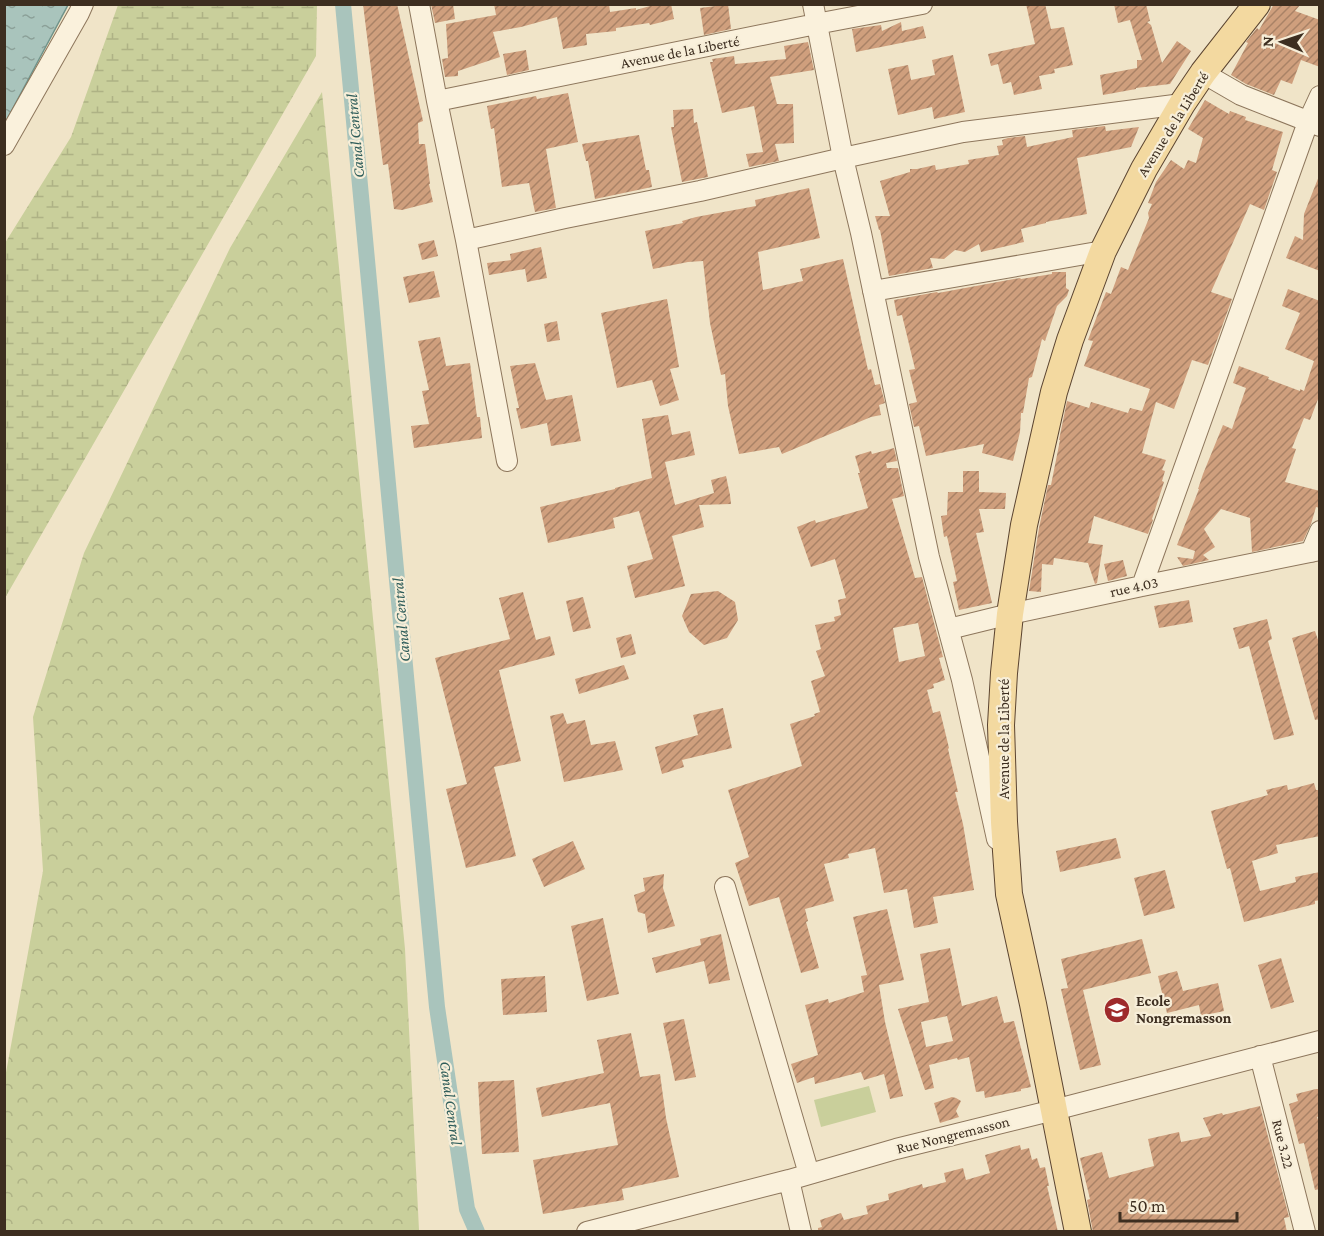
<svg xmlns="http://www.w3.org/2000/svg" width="1324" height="1236" viewBox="0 0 1324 1236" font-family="'Crimson Pro',serif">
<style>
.forest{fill:url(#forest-crowns)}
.wetland{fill:url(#wetland-marsh)}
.pitch{fill:#c9cf9b}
.water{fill:url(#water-ripples);stroke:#6f938a;stroke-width:1.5}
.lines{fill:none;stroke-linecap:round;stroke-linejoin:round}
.canal{stroke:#a9c4bc;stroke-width:16}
.building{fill:url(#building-hatch);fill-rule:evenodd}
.minor-casing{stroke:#8d765c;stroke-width:22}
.major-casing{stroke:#5b4430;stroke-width:28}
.minor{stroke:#faf1dc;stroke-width:20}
.major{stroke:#f3d9a0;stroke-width:26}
.labels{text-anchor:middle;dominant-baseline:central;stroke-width:4.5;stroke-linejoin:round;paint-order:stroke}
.street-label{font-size:15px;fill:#3d2e20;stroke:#f7eed8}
.poi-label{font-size:15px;font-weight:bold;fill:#3d2e20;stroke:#f7eed8;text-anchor:start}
.water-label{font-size:16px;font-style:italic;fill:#2f5d5a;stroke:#f7eed8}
</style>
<defs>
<pattern id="forest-crowns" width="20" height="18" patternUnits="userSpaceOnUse" patternTransform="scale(1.5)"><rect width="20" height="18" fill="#c9cf9b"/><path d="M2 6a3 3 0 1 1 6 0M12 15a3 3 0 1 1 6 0" fill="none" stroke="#aeb285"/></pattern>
<pattern id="wetland-marsh" width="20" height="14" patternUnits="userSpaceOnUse" patternTransform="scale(1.5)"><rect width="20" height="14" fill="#c9cf9b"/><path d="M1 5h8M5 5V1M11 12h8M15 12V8" fill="none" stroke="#aeb285"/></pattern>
<pattern id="water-ripples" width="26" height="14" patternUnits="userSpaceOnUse" patternTransform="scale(1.5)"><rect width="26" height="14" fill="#a9c4bc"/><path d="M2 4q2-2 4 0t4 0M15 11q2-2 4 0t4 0" fill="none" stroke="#8ba098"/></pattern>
<pattern id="building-hatch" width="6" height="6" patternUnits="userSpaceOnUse" patternTransform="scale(1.5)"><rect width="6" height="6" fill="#cf9f7d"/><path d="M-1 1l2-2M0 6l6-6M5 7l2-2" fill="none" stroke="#a98266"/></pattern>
</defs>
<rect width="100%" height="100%" fill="#f0e4c8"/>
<path class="forest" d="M322,92L405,949L419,1230L375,1232L5,1231V1078L43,871L33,717L84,553L230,248Z"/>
<path class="wetland" d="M118,5H317L316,56L5,598V243L71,137Z"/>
<path class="pitch" d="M869,1086L876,1112L821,1127L814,1100Z"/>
<path class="water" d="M5,4L68,5L5,123L4,5Z"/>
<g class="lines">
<path class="canal" d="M343,4L437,1007L467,1209L477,1232"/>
</g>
<path class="building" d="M363,4H397L423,121L418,123L419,144H425L430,184H429L433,202L402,210L394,209L388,164L383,165Z
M431,4H453L455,19L435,23Z
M494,4H609L610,12L636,8V10L657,4H671L674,19L650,25L649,23L616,28V31L586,34L587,45L563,49L557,17L521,27L493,32L500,57L458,71V76L445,77L442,59L448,58L446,24L496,15Z
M716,4H728L731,29L704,35L700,8L716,6Z
M1026,4H1045L1051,29L1064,27L1073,65L1054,69L1055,73L1039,76L1042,89L1014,95L1011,82L1003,84L998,64L991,66L988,54L1035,44Z
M1114,4H1146L1150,21L1147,22L1151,25L1162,63L1177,41L1191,51L1170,84L1136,88V89L1103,95L1100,75L1137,68V60H1142L1130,20L1118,23Z
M1274,4H1301L1295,11L1320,20V67L1301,60L1292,84L1281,80L1274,95L1246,84L1231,75L1248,43L1246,42L1257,28L1259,30Z
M901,22L902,31L923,26L926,38L856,52L852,29L881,25L882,31Z
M808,42L814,70L770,77L777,104H793L794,143L775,144L779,161L749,167L746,154L763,152L754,106L722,113L710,62H713L712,59L734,56L735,64L786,59L784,46Z
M526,50L529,70L507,75L503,54Z
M953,55L965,112L934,119L932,107L898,115L888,69L908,65L911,80L935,75L932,60Z
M568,93L578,142L546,149L556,208L535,212L529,183L502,187L494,128L491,129L487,106L536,96L537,99Z
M1205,100L1229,114L1230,111L1246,117L1245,120L1283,132L1272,170L1277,172L1264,210L1250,204L1211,292L1232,299L1208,365L1192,360L1174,409L1156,402L1142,453L1166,460L1162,470L1165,471L1162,481L1164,482L1152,519L1153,520L1148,534L1094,516L1088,543L1103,545L1097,583L1095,584L1088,563L1054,558L1053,565L1042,564L1041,592L1029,591L1039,528L1048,485H1051L1060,440H1059L1067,401L1089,408L1091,402L1128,413L1130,408L1142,411L1150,389L1084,366L1093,341L1088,340L1106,292L1111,294L1121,267L1128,270L1149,218L1148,213L1152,204L1148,203L1156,182L1171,160L1184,169L1188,160L1196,163L1203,138L1188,129Z
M693,109L694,123L697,122L708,177L682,182L671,127H674L673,110Z
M1105,126L1106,131L1139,127L1131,147L1077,158L1087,214L1046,222V223L1021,229L1024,242L981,252L979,244L965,252L955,250L944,259L930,258L933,268L889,276L880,230H879L875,216H890L880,181L910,172V169H917L935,165L936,170L969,164L968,160L999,155L997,146L1003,145L1002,140L1008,138L1025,136L1027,147L1073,137L1072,130Z
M639,135L646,170H649L652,187L595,199L588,161H586L582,144Z
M1319,176H1320V271L1286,258L1295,236L1303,240L1304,214Z
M809,188L820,238L758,252L763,290L803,281L800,269L843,259L868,370L871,369L875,385L880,384L885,403L879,405L881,415L871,417L782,454L779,447L739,454L728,406L725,374L721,375L710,323L703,261L688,262L653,269L645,231L683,223L682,221L696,217L756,206L755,200Z
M434,240L438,256L422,260L418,244Z
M541,247L547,278L527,282L525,269L489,275L487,263L511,260L510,254Z
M434,271L440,297L409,303L403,277Z
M1052,272H1066V288L1069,290L1067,296L1057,306L1045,341L1042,339L1032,377L1029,378L1023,413H1021L1020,432L1013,461L982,453L984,444L926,456L919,426L914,427L909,404L917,402L909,370L915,369L902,315L897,316L894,300L937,292L938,293L1020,278L1021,279L1052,274Z
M1288,289L1320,301V394L1310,420L1304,418L1292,448L1296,449L1285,482L1320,491V508L1316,507L1311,524L1303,541L1252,552L1250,518L1221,509L1204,529L1215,547L1203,555L1209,560L1183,566L1177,557L1193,559L1195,551L1177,545L1199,489H1198L1203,474L1223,425L1232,429L1246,388L1233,383L1239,366L1269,377L1268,379L1300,391V389L1304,391L1314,361L1285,349L1300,313L1282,306Z
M667,299L679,367L670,369L679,400L660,406L652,380L617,388L601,313Z
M557,321L560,340L547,342L544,324Z
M440,337L446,366L470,363L477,417H480L482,438L414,448L411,426L429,424L422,391L429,390L418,341Z
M535,363L546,400L572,395L581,441L551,446L547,423L521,429L516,408H519L510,366Z
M668,415L672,435L690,431L695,455L665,462L675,505L714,493L711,480L726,476L730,495L731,504L699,505L704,527L672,536L685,586L635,598L627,566L653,559L639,511L613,518L615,528L548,543L540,507L615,489V488L652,478L642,419Z
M894,448L897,461L886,463L887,468H898L904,496L892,499L915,578L922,577L943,657L939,658L945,680L933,684L934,688L927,690L933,713L940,711L949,748L948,749L958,792H955L963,824L974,890L933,897L938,923L914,928L907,889L884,893L875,848L848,854L849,858L824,864L834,901L805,909L808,921L806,922L819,968L801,973L779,897L749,906L735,863L749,857L728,790L802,766L790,724L815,716L814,714L820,712L811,681L825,676L816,651L821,649L815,625L835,621L834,617L841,615L838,600L846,598L835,559L811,567L797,527L815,520L816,523L868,508L858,473H860L855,456L871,451L872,454ZM918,623L925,656L899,662L893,628Z
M963,471H979V492L1006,493L1005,509H979L984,532L976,533L992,603L959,610L953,582L957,581L947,536L944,537L941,516L947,515L948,492H963Z
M1123,560L1127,576L1108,581L1104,564Z
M718,591L735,602L738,620L727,638L704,645L689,632L682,616L691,594Z
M523,592L536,640L550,636L555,655L499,670L521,761L494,767L516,856L466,868L446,789L467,784L435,658L510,639L499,598Z
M583,597L591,628L573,632L566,601Z
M1189,600L1193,622L1159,628L1154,606Z
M1267,619L1272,639L1268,641L1294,735L1274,740L1249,646L1239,649L1233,628Z
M1315,631L1320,646V719L1315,720L1292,638Z
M631,634L636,654L621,658L616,638Z
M624,665L629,679L579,694L575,679Z
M723,708L732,748L682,760L684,767L662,774L655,747L698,735L693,715Z
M563,713L567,724L585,720L591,745L615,741L623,770L564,782L550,716Z
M1314,783L1316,790H1320V836L1276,845L1278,853L1252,861L1260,891L1296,882L1295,877L1320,872V900L1315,901V904L1244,922L1230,868L1227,869L1211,811L1268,795L1266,790L1287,785L1288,790Z
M1116,838L1121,858L1060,872L1056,851Z
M573,841L585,869L544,887L532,859Z
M1165,870L1175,908L1144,916L1134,878Z
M664,874L663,888L675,926L648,933L645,914L638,912L634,895L645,891L643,878Z
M887,909L904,980L879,985L885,1022L903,1096L890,1099L884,1074L864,1080L861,1072L815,1084L814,1077L797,1083L791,1064L818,1055L805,1005L828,999L829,1003L864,992L861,976L867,975L853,917Z
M603,918L619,994L587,1001L571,926Z
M721,934L730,980L709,984L704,961L656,973L652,958L701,945L700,939Z
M1142,939L1151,973L1083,990L1101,1065L1080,1070L1061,989L1068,988L1061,959Z
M950,948L962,1006L997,996L1004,1023L1014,1021L1031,1087L1021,1089V1091L985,1098L984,1091L976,1092L969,1057L958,1060L957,1058L929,1065L934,1088L925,1090L898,1009L929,1002L920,954ZM947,1016L953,1041L926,1047L921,1022Z
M1281,958L1294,1002L1271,1009L1258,965Z
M1177,971L1183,991L1218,983L1224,1011L1201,1016L1199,1005L1167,1013L1158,976Z
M545,976L547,1012L503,1015L501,979Z
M684,1019L696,1077L675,1081L663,1023Z
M631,1033L640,1077L660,1074L666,1118L679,1177L622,1189L624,1200L543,1214L533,1160L618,1145L610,1103L542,1117L536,1088L604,1073L597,1040Z
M514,1080L519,1152L482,1154L478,1082Z
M1316,1089H1320V1116L1317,1117L1320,1126V1189L1315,1190L1304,1143L1299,1144L1289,1104L1298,1101L1296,1094Z
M952,1097L956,1098L961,1101L956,1111L959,1117L940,1123L934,1103Z
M1260,1106L1289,1217L1284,1218L1287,1232H1093L1087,1200L1090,1199L1080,1158L1102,1152L1109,1178L1154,1166L1148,1139L1179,1132L1181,1142L1211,1136L1203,1118L1222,1113L1223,1115Z
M1020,1145L1021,1150L1029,1148L1032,1160L1037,1158L1040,1168L1045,1167L1049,1186H1047L1058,1232H818V1228L822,1227L820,1220L841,1213L844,1220L868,1214L866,1206L889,1200L888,1194L922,1184L923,1188L946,1182L944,1173L963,1168L966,1180L990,1173L985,1155Z"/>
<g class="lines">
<defs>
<path id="minor" d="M419,4L437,101L466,240L507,461
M813,4L843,158L861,233L929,557L962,680L997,839
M1203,73L1241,95L1320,126
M437,101L816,24L922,4
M4,145L79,13L83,4
M466,240L565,218L700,191L843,158L963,132L1182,104
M873,291L1103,251
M1311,552L1320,531
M1142,586L1308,122L1320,96
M949,629L1010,614L1142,586L1320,550
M725,887L809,1174
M1260,1056L1305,1232
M789,1180L801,1232
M587,1232L789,1180L896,1149L1054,1110L1320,1041"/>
<path id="major" d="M1078,1232L1033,1004L1009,894L1004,822L1001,725L1004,673L1010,614L1024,525L1054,392L1070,340L1103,251L1144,169L1182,104L1203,73L1257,4"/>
</defs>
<use href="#minor" class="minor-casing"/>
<use href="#major" class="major-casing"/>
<use href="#minor" class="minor"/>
<use href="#major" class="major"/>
</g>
<defs>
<symbol id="school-disc" viewBox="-11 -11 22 22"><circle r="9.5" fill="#9e2a2b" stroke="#f7eed8"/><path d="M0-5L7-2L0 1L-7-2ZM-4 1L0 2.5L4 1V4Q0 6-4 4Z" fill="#fff"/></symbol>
</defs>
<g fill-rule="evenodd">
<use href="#school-disc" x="1102" y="995" width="30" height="30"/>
</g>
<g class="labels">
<g class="street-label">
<text transform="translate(680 52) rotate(-11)">Avenue de la Liberté</text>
<text transform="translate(1173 124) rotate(-58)">Avenue de la Liberté</text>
<text transform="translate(1134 587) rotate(-12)">rue 4.03</text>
<text transform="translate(1004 739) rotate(-90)">Avenue de la Liberté</text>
<text transform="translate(953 1135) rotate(-14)">Rue Nongremasson</text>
<text transform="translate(1283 1144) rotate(76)">Rue 3.22</text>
</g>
<g class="poi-label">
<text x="1136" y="1001">Ecole<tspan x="1136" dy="17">Nongremasson</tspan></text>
</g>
<g class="water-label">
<text transform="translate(355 136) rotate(-95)">Canal Central</text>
<text transform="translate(401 620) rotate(-95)">Canal Central</text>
<text transform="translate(451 1103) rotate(82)">Canal Central</text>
</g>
</g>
<rect width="1324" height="1236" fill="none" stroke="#3d2e20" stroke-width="12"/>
<g transform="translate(1282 42) rotate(272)" stroke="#f7eed8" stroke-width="4.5" paint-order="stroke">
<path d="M0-4.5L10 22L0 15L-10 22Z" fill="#3d2e20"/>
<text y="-9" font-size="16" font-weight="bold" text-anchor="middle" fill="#3d2e20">N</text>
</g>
<path d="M1120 1212v9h117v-9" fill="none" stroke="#3d2e20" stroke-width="3"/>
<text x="1129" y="1212" font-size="18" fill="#3d2e20" stroke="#f7eed8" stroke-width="4.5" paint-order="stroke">50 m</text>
</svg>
